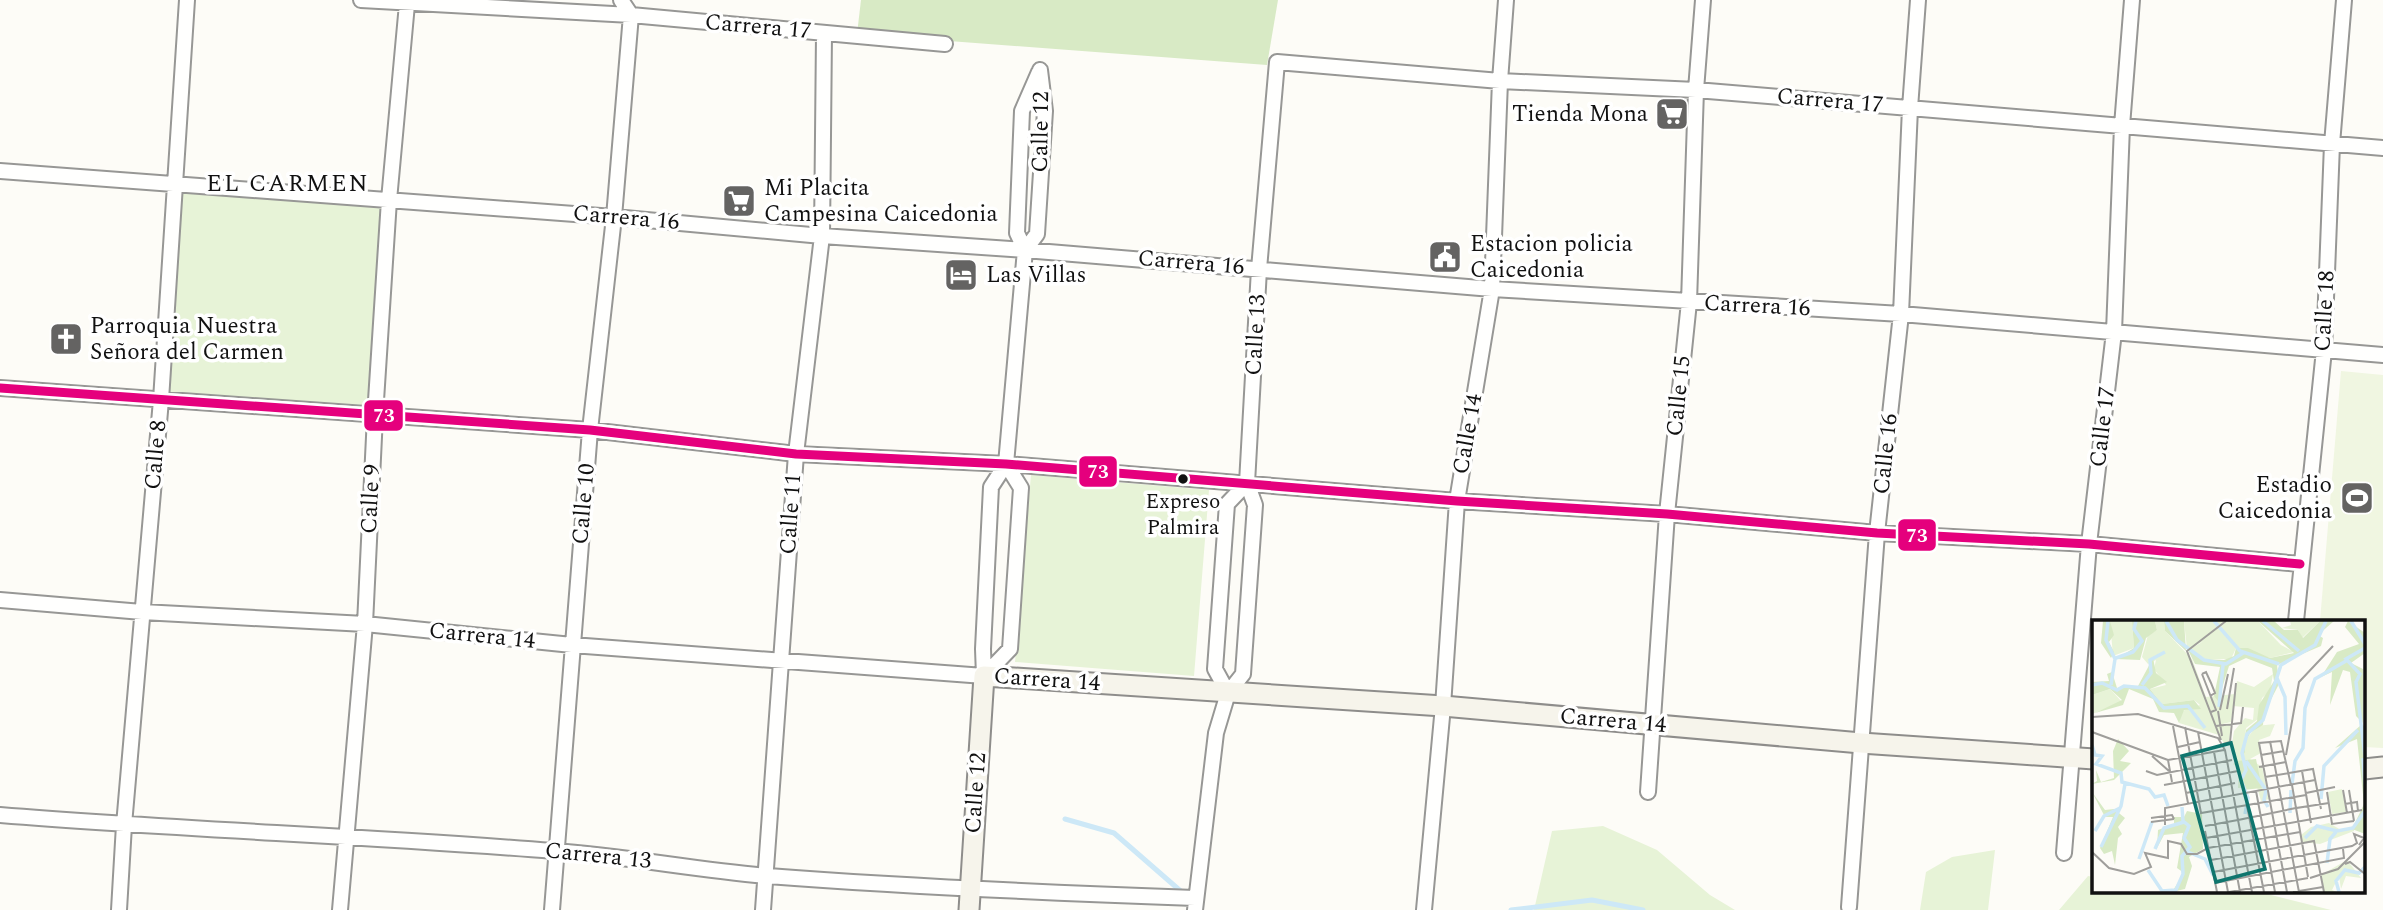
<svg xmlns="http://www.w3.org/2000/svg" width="2383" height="910" viewBox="0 0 2383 910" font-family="Spectral,serif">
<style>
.green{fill:#e7f3d7}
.forest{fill:#d8eac5}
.pitch{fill:#f0f6e1}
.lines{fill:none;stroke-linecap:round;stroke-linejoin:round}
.stream{stroke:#cde8f7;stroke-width:5}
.street-casing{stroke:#979795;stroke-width:18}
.secondary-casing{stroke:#8e8d8b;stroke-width:23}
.street{stroke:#fffffe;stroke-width:14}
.secondary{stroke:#f6f4eb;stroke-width:19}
.bus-1-casing{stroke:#fff;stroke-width:14}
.bus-1{stroke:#e5007d;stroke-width:9}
.bus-dot{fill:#111;stroke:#fff;stroke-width:2.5}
.labels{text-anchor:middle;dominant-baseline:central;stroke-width:7;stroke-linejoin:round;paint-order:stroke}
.bus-label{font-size:21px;fill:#111;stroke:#fff}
.street-label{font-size:23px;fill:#111;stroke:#fff}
.poi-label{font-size:23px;fill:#111;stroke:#fff;text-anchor:start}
.neighbourhood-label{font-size:24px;letter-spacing:2px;fill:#111;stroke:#fff}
.inset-river{fill:none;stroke:#cde8f7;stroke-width:3.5}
.inset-road{fill:none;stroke:#9f9e9b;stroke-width:2}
.view{fill:#0f766e;fill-opacity:0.15;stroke:#0f766e;stroke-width:3.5}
.inset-edge{fill:none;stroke:#111;stroke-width:3.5}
.line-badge{stroke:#fff;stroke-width:2.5}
.badge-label{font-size:19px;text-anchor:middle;font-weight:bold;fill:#fff}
</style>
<rect width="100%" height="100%" fill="#fdfcf7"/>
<path class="green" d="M176,185L389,200L375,416L161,400Z
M1031,475L1209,490L1194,676L1015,662Z
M1603,826L1657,850L1710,895L1735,910H1534L1552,831Z
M1995,850L1988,910H1920L1926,872L1952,857Z
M2088,876L2094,877V891H2255L2331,910H2059Z"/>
<path class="forest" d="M861,0H1278L1267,65L857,34Z"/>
<path class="pitch" d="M2341,371L2383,375V748L2364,747V621H2320Z"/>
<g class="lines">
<path class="stream" d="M1065,819L1114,833L1184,894
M1511,910L1592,900L1643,910"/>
<defs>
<path id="street" d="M361,0L631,15L945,44
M0,171L614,217L822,236L1025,250L1492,289L1901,314L2383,355
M1025,250L1017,233L1022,111L1039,72
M0,388L590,430L796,454L1006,464L1457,501L1667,514L1877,533L2089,544L2300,564
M0,600L142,612L365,624L572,645L984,676
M2296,621L2324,350L2332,144L2344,0
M984,676L983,649L991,487L1006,464L1025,250L1037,234L1045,111L1040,70
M984,676L1010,649L1021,488L1006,464
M1228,693L1215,669L1227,504L1247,483
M1648,792L1667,514L1689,302L1696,90L1703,0
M0,815C184,830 369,836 553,851C625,856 696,870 768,876C911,887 1053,893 1195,898
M2064,853L2089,544L2114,332L2122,126L2132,0
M1849,907L1877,533L1901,314L1910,108L1918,0
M119,910L124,825L161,400L187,0
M340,910L365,624L375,416L389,200L407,4
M552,910L590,430L614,217L631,15L621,0
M763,910L796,454L822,236L824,34
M1195,910L1216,733L1228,693L1243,674L1255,505L1247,483L1259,269L1277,62L1500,81L1696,90L2383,148
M1424,910L1443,706L1457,501L1492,289L1500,81L1506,0"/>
<path id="secondary" d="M2364,769L2383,767
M969,910L984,676L1443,706L1861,743L2094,759"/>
</defs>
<use href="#street" class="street-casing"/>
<use href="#secondary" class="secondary-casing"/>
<use href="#street" class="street"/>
<use href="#secondary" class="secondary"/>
<defs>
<path id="bus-1" d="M0,388L590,430L796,454L1006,464L1457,501L1667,514L1877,533L2089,544L2300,564"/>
</defs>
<use href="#bus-1" class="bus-1-casing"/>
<use href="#bus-1" class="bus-1"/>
</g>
<defs>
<symbol id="supermarket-square" viewBox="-11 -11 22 22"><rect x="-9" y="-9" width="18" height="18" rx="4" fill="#646362" stroke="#fff"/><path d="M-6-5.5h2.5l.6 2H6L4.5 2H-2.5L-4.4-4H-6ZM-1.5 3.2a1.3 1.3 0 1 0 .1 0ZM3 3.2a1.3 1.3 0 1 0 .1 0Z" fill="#fff"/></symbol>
<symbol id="civic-square" viewBox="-11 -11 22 22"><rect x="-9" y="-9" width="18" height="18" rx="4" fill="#646362" stroke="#fff"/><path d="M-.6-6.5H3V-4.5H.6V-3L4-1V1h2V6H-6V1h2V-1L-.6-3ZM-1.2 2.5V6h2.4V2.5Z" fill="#fff"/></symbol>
<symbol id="hotel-square" viewBox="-11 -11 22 22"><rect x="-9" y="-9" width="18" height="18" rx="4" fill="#646362" stroke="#fff"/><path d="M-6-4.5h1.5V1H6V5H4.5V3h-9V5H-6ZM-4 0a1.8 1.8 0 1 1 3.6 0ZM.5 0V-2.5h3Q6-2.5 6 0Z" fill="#fff"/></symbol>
<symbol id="church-square" viewBox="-11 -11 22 22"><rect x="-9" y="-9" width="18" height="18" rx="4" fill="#646362" stroke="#fff"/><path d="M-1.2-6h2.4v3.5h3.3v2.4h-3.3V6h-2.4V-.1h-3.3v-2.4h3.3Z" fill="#fff"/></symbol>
<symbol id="stadium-square" viewBox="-11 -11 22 22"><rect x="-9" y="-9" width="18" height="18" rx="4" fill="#646362" stroke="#fff"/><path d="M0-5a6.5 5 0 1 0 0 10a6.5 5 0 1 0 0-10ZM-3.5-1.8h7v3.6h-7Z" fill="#fff"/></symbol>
</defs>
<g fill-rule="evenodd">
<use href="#supermarket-square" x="1653" y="95" width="38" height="38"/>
<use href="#supermarket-square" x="720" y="182" width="38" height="38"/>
<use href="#civic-square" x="1426" y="238" width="38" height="38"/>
<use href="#hotel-square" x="942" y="256" width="38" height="38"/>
<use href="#church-square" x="47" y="320" width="38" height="38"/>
<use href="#stadium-square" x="2338" y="479" width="38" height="38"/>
</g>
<circle class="bus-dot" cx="1183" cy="479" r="6"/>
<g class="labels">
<g class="bus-label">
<text x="1183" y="502">Expreso<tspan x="1183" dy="26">Palmira</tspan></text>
</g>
<g class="street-label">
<text transform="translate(758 27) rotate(5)">Carrera 17</text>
<text transform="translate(1830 101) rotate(5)">Carrera 17</text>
<text transform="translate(1041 132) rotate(-89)">Calle 12</text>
<text transform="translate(626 218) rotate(5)">Carrera 16</text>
<text transform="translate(1191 263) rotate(5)">Carrera 16</text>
<text transform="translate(1757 306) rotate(3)">Carrera 16</text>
<text transform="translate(2325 311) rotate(-87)">Calle 18</text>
<text transform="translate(1256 335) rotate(-87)">Calle 13</text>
<text transform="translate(1679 396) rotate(-84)">Calle 15</text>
<text transform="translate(2103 427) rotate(-83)">Calle 17</text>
<text transform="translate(1468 434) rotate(-80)">Calle 14</text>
<text transform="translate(1886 454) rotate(-84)">Calle 16</text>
<text transform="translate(156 455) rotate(-85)">Calle 8</text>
<text transform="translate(371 499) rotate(-87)">Calle 9</text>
<text transform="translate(584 504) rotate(-85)">Calle 10</text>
<text transform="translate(791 514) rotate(-86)">Calle 11</text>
<text transform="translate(482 636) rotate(6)">Carrera 14</text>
<text transform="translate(1047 680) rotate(4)">Carrera 14</text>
<text transform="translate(1613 721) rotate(5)">Carrera 14</text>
<text transform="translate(976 793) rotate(-86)">Calle 12</text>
<text transform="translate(598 856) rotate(6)">Carrera 13</text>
</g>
<g class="poi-label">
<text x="1648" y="114" text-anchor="end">Tienda Mona</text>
<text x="764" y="188">Mi Placita<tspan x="764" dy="26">Campesina Caicedonia</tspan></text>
<text x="1470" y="244">Estacion policia<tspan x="1470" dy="26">Caicedonia</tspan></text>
<text x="986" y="275">Las Villas</text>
<text x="90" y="326">Parroquia Nuestra<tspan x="90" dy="26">Señora del Carmen</tspan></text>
<text x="2332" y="485" text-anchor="end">Estadio<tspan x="2332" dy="26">Caicedonia</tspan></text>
</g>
<g class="neighbourhood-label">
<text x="288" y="184">EL CARMEN</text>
</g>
</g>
<g transform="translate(2092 620)">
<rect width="273" height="273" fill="#fdfcf7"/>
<path d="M18,1H40L42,28L21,36ZM63,1H72L73,11L100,39L114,77L143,74L145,61L162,67L181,54L178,71L170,78L166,99L154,108L152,123L164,106L183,104L178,116L167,120L169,133L158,139L170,147L177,179L169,181L165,167L146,168L147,148L141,144L145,142L139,130L142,111L153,98L161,100L162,88L141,86L139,102L126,105L139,103L137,122L132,123L127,115L87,103L90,91L108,85L102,80L70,84L58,69L74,65L62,49L64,40L56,44L50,37L56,15L65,10ZM92,1H166L189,25L202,32L178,38L144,28L139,39H113L96,30L112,21L95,29ZM198,1H228L210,18L206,10L190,8L199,5ZM18,69L30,82L0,94V75ZM250,169L254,192L240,194L236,172ZM237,203L249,210L262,206V211L228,224L210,222L209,215L219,207ZM255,240L269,258L254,256L249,269L247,256L240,270L245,272H232L229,255Z" fill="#e7f3d7"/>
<path d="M11,1H18L22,15L17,22L22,32L19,38L9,23ZM40,1H63L65,10L54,18L48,40L24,39L42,28ZM72,1H92L94,31L73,11ZM166,1H182L192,10H206L211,18L228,1H242L226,15L231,18L229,26L185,45L187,64L172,93L171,105L159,112L152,124L153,132L150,137L154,110L165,101L167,85L182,61L180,48L154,38L137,46L126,81L122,76L128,47L103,44L96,30L113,39L132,40L142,36L144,28H156L178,38L202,33ZM256,1L273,13V33L259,43L271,49V103L264,96L258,52L251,50L238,85L240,52L229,57L245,32L267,24L253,7ZM61,38L64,53L75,62L58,69L70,84L102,80L109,89L92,90L87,103L82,93L67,92L61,79L37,69L31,85L3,93L30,80L18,69L0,75V62L17,61L15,54L20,52L25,68L46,66ZM269,105L273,106V214L260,209L272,184L265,119L243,128ZM26,119L37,131L28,141L39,143L22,160L0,164L5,161L4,150L9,162L22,158L21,131ZM164,139L170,168L151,170L145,141ZM0,172L13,190L22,189L33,198L26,207L30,214L26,218L23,245L20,231L12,234L8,228L21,197H13ZM95,191L110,194L111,229L97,237L100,246L93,269L80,272L92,253L85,248L91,213L72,215L65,228L66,210L82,204V197H92Z" fill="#d8eac5"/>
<path class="inset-river" d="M16,1L14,20L23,39L19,65M74,1L85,20L112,40L134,44L151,33M122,1L148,31L187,44M171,1L207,31M259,1L273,24M273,28L254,39L268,54L264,62L273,137M24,38L41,32L50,21L42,9L44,1M185,58L193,77L194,115M0,65L10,63L25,70L32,66L53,68L72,88L96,86L113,108M50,65L59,53L58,40L73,32M127,87L131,45M0,125L3,135L10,136L4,144L29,153L30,162L57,169L63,177L72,175L76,186M271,138L273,164M154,141L174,170L172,180L176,187M200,164L203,141L211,128L213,88L223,59L254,41M229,179L232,146L266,110M198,193L199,170M153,194L156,178L149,160L154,150L150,133L155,114L171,100L189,45L223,25L234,1M3,211L12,196L28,188M213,218L225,206L245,211L261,208L273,191M9,227L29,186L33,164M63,229L72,208L92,202M96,232L113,239L121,255M47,239L60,202M235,243L238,219L244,212M56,250L70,271L83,270M83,272L91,254L90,236L98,227L92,218L97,206L91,201L90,187M247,272L244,261L253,250L267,253L273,247"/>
<path class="inset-road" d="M110,54L124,90L119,92M110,54L114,52L119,63L123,73L118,76M135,89L142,48M128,90L136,54M126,91L130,116M0,97L46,94L126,118L133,130L146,200L204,188L216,257M81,106L96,183M124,106L149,103L151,87M93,107L109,193L214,175M0,112L76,140M106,112L136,272M129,120L95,31L134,1M178,121L207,272M131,124L138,122L144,63M86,127L108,122M122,132L148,272M169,135L192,131M194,135L207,62L241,26M60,136L77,151M76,140L132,130M76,140L80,162M167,147L194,142M54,151L65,155L140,140M210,151L219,203M173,157L221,149L229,189M72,165L146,151M200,165L204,188L237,183M251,170L255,193M257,170L262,201M164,171L183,272M235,172L240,204L262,201M94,173L143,163M214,173L243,167M253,184L265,182L266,191M155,186L172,272M59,198L80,195L82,199M146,200L160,272M59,202L82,199M73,205V188L223,160M113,206L146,200M113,211L125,272M114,218L270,190M0,232L17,248L42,254L59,247L53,233L76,238V221L89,224L95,234H105L116,228L208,212M119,240L222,221L232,272M253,244L258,242L273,254M121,252L260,226L265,223L262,214L272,218L267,225M218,258L246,249L273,222M123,263L252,238L251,229M137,272L216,258M195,272L167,123L189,121L199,165M201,272L231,267"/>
<path class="view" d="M139,123L173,249L124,262L90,136Z"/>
<rect width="273" height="273" class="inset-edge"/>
</g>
<g class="line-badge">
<rect x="363" y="399" width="41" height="33" rx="7" fill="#e5007d"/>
<rect x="1078" y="455" width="40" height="33" rx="7" fill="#e5007d"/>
<rect x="1897" y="518" width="40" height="34" rx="7" fill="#e5007d"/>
</g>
<g class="badge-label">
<text x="384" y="422">73</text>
<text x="1098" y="478">73</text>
<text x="1917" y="542">73</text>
</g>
</svg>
